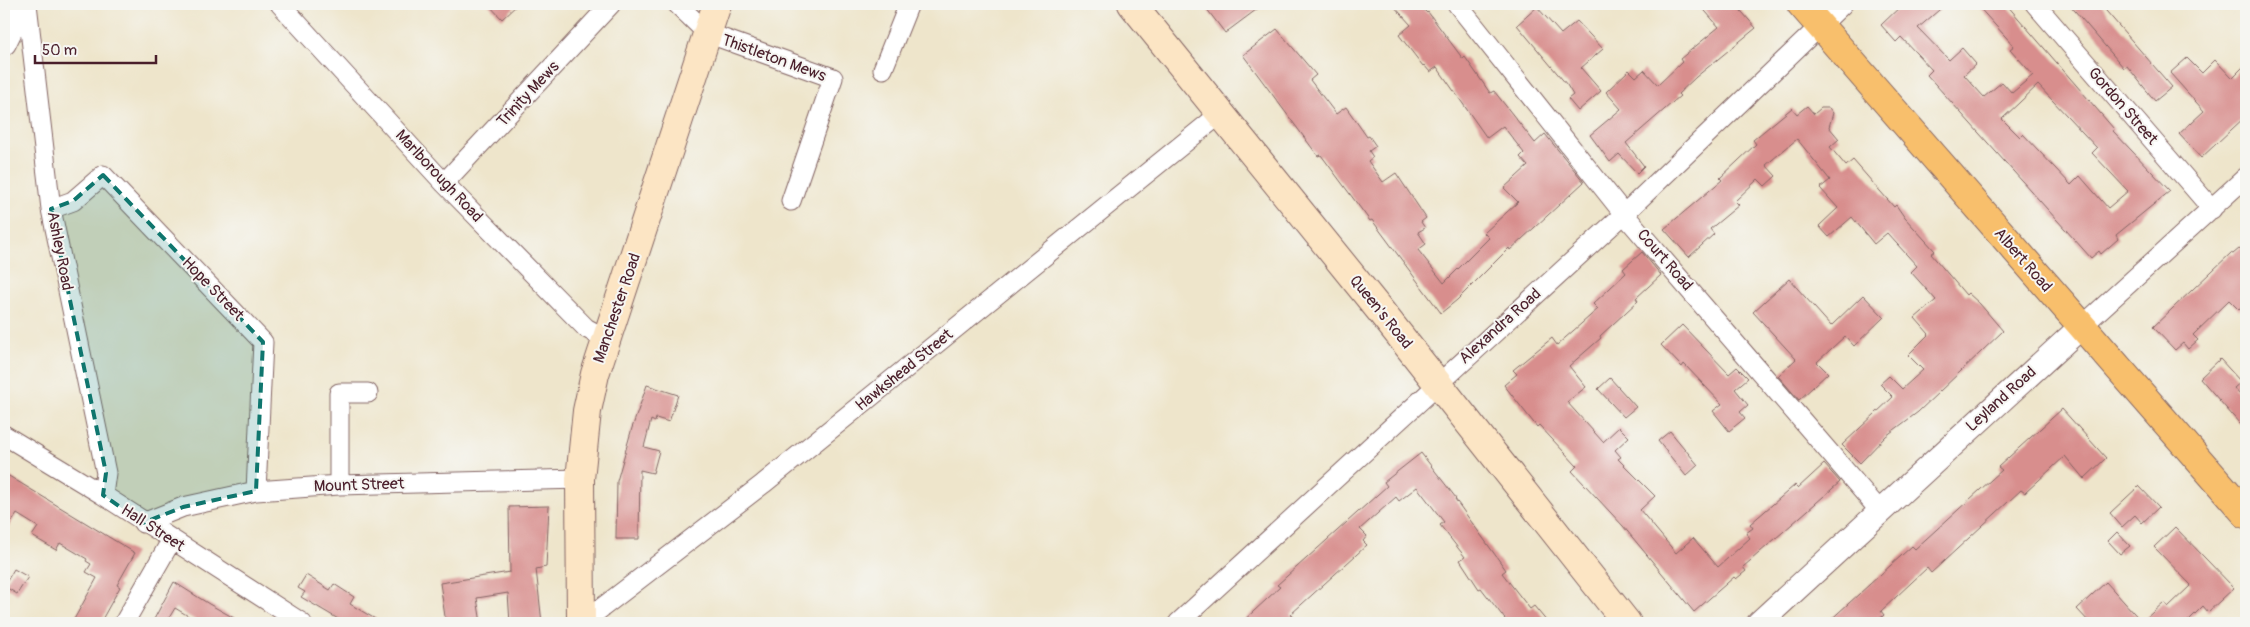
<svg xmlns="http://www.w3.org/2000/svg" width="2250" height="627" viewBox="0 0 2250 627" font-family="Pangolin,sans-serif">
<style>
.building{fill:#d88e8d;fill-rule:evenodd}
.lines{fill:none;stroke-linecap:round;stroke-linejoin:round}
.minor-casing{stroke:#836463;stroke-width:21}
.tertiary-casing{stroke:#836463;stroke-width:26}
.secondary-casing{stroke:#836463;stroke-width:30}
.trunk-casing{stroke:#836463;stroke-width:30}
.minor{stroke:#fff;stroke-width:19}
.tertiary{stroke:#fff;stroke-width:24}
.secondary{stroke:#fce5c4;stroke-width:28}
.trunk{stroke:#f8bf6c;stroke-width:28}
.marked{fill:#0f766e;fill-opacity:0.2;stroke:#0f766e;stroke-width:4;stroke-dasharray:10 6;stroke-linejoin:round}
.labels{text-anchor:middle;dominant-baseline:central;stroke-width:4;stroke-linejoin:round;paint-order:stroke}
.street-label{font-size:16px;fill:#4a1f2b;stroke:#f6f6f2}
</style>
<rect width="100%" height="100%" fill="#f6f6f2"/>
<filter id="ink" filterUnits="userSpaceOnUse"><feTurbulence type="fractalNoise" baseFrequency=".02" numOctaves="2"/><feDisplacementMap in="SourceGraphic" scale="10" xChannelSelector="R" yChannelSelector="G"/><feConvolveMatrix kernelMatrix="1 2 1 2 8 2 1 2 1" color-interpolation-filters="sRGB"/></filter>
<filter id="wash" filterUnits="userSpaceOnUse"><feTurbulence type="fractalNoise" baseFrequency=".0096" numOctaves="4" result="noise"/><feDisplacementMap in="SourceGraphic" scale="20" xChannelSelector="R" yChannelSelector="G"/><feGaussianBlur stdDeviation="1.12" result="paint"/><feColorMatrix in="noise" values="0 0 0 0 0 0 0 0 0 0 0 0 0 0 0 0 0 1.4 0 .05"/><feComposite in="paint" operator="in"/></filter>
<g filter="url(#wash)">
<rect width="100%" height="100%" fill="#eee5cb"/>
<g id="blocks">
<path class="building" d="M488,4H518L502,19Z
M1203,4H1264L1225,33Z
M1392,4H1418L1427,13L1428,12L1463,59L1465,57L1490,93L1494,91L1535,143L1545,134L1584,182L1510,250L1509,248L1457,300L1441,313L1372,220L1370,221L1321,155L1318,156L1243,55L1277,29L1316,75L1310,80L1336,114L1346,107L1367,137L1369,136L1376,146L1369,151L1373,157L1368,161L1383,182L1396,173L1426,218L1421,222L1425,228L1418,232L1426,244L1418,250L1444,283L1489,238L1484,233L1518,202L1504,188L1528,166L1520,157L1524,153L1503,126L1487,138L1437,67L1430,72L1424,65L1423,66L1399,35L1411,25Z
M1699,4H1735L1756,28L1696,77L1678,94L1680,96L1626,143L1644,166L1637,173L1619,154L1610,162L1590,135L1621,109L1606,92L1629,70L1636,77L1644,70L1658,85L1682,62L1680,59L1719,27Z
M1903,4H1946L1918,28L1949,60L1962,48L1976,64L1964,75L1984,97L2002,82L2012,93L2033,75L2010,49L2014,46L1976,4H2006L2114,129L2113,131L2170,191L2116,235L2118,239L2101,254L2099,251L2091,258L1927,75L1932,70L1901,37L1896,42L1881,25ZM2038,85L2097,148L2092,153L2128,191L2108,208L2080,176L2071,185L2023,134L2020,137L2002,119Z
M2069,4H2100L2172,87L2155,101L2127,66L2124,68Z
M1537,7L1561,34L1577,21L1603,49L1581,68L1601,91L1578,111L1568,99L1573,95L1567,85L1517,25Z
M2187,58L2202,73L2215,60L2232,78L2246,64V116L2201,158L2179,134L2204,111L2170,73Z
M1807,106L1814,114L1821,108H1829L1833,113L1829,127L1839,139L1830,147L1846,166L1853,160L1894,207L1896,205L1905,218L1935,251L1931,254L1966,295L1968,293L1980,304L2003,331L1918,412L1886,436L1860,463L1842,445L1893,397L1880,384L1889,376L1902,389L1923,370L1908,355L1929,334L1915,318L1936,300L1911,272L1917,266L1887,233L1874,244L1852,217L1829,237L1819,226L1838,208L1820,188L1830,180L1797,139L1766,165L1776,176L1765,186L1758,179L1735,201L1739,205L1710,229L1714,234L1689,257L1664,229L1722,180L1720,178L1756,144L1753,140L1792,108L1797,114Z
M2246,243V303L2239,310L2229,300L2193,335L2198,340L2188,349L2183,343L2175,350L2153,327L2231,253L2233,254Z
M1642,252L1661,275L1636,298L1638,301L1600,336L1601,338L1569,366L1586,387L1567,402L1603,442L1619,427L1629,437L1615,450L1621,457L1618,459L1655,496L1640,510L1676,553L1693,538L1718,567L1750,538L1746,533L1753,528L1750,524L1795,485L1798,488L1824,464L1840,482L1743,567L1746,571L1736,579L1734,577L1694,612L1623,526L1572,471L1577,466L1539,425L1537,427L1504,385L1517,374L1513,370L1552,338L1557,345L1598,309L1593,304L1626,273L1623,269Z
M1789,279L1831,326L1863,295L1884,317L1854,346L1845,336L1817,362L1828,373L1799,400L1778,376L1796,359L1753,312Z
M1682,325L1729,374L1737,367L1748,378L1735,389L1748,405L1740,412L1745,418L1729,431L1713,411L1722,404L1684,364L1682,367L1661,345Z
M2220,359L2241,382L2234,388L2246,402V431L2200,378Z
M1610,378L1636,407L1624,417L1598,389Z
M647,385L678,395L669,422L656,418L655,422L651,420L644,447L659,451L653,473L640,470L639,539H616L617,481L632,428Z
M2062,409L2106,458L2084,479L2065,456L2025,493L2021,490L1931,573L1927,568L1881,611L1884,615L1875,623H1827L1912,546L1915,549L2002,470L1998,467Z
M1670,431L1698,465L1686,476L1658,441Z
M1421,453L1456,498L1455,499L1506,570L1502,573L1530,609L1534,606L1548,623H1508L1481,588L1479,589L1460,560L1465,557L1440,525L1444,522L1417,487L1399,501L1396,497L1360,529L1367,536L1363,541L1367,545L1291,614L1299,623H1241L1280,587L1277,585L1387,486L1384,482Z
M4,473L135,553L117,585L120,587L100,623H72L97,578L86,572L91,564L86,561L87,559L60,543L56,550L32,536L38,527L17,514L4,534Z
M2139,486L2159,507L2142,523L2135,515L2122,527L2110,513Z
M549,506L546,567L536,569L542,623H510L508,593L477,598L481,623H446L440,583L510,572L509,507Z
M2175,527L2234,588L2208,612L2203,606L2186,623H2090L2077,609L2106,582L2142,622L2164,602L2168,607L2191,585L2154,547Z
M2117,532L2130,546L2120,554L2108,541Z
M14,569L28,577L17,594L4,586Z
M306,575L330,590L334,584L354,597L350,604L382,623H345L301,597L305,592L298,588Z
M174,582L209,604L243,623H200L175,608L166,623H152Z"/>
</g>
</g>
<g filter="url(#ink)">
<use href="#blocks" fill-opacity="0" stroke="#836463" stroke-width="1"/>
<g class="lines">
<defs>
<path id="minor" d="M27,4L51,209L106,473L103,495
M280,4L444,183L586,328L606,339
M677,4L707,33L833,78L791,201
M1457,4L1624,214L1880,511
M2035,4L2212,209
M883,69L909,4
M444,183L611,4
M51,209L73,201L103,175L263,342L256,491
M2081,327L2246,177
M4,435L103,495L302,623
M339,485V393H368
M143,523L183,507L256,491L339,485L580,479
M581,614L595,613L763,484L1220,114
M124,623L171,541
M1178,623L1624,214L1843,4"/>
<path id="tertiary" d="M4,43L23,4
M1759,623L2081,327"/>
<path id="secondary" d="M1132,4L1382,313L1627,623
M581,623L580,479L587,411L595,374L717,4"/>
<path id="trunk" d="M1801,4L2246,514"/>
</defs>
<use href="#minor" class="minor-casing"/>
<use href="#tertiary" class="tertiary-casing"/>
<use href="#secondary" class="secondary-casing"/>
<use href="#trunk" class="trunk-casing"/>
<use href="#minor" class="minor"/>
<use href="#tertiary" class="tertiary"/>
<use href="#secondary" class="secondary"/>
<use href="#trunk" class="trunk"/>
</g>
</g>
<path class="marked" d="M103,175L263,342L256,491L183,507L143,523L103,495L106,473L51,209L73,201Z"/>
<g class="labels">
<g class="street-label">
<text transform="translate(774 58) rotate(20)">Thistleton Mews</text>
<text transform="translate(528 94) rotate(-47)">Trinity Mews</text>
<text transform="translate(2123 106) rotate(49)">Gordon Street</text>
<text transform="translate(439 176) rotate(47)">Marlborough Road</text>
<text transform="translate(60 251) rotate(79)">Ashley Road</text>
<text transform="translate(1665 260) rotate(49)">Court Road</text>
<text transform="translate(2023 260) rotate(49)">Albert Road</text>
<text transform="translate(213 289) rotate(46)">Hope Street</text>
<text transform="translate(617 308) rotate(-71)">Manchester Road</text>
<text transform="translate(1381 312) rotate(51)">Queen's Road</text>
<text transform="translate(1500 326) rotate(-42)">Alexandra Road</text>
<text transform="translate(904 370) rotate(-39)">Hawkshead Street</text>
<text transform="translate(2001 399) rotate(-42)">Leyland Road</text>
<text transform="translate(359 485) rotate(-2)">Mount Street</text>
<text transform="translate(153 528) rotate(33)">Hall Street</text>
</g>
</g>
<rect width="2250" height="627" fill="none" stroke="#f6f6f2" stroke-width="20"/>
<path d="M35 55v8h121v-8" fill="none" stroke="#4a1f2b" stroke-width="2.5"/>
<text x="42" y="55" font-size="15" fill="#4a1f2b" stroke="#f6f6f2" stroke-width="4" paint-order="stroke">50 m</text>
</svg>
